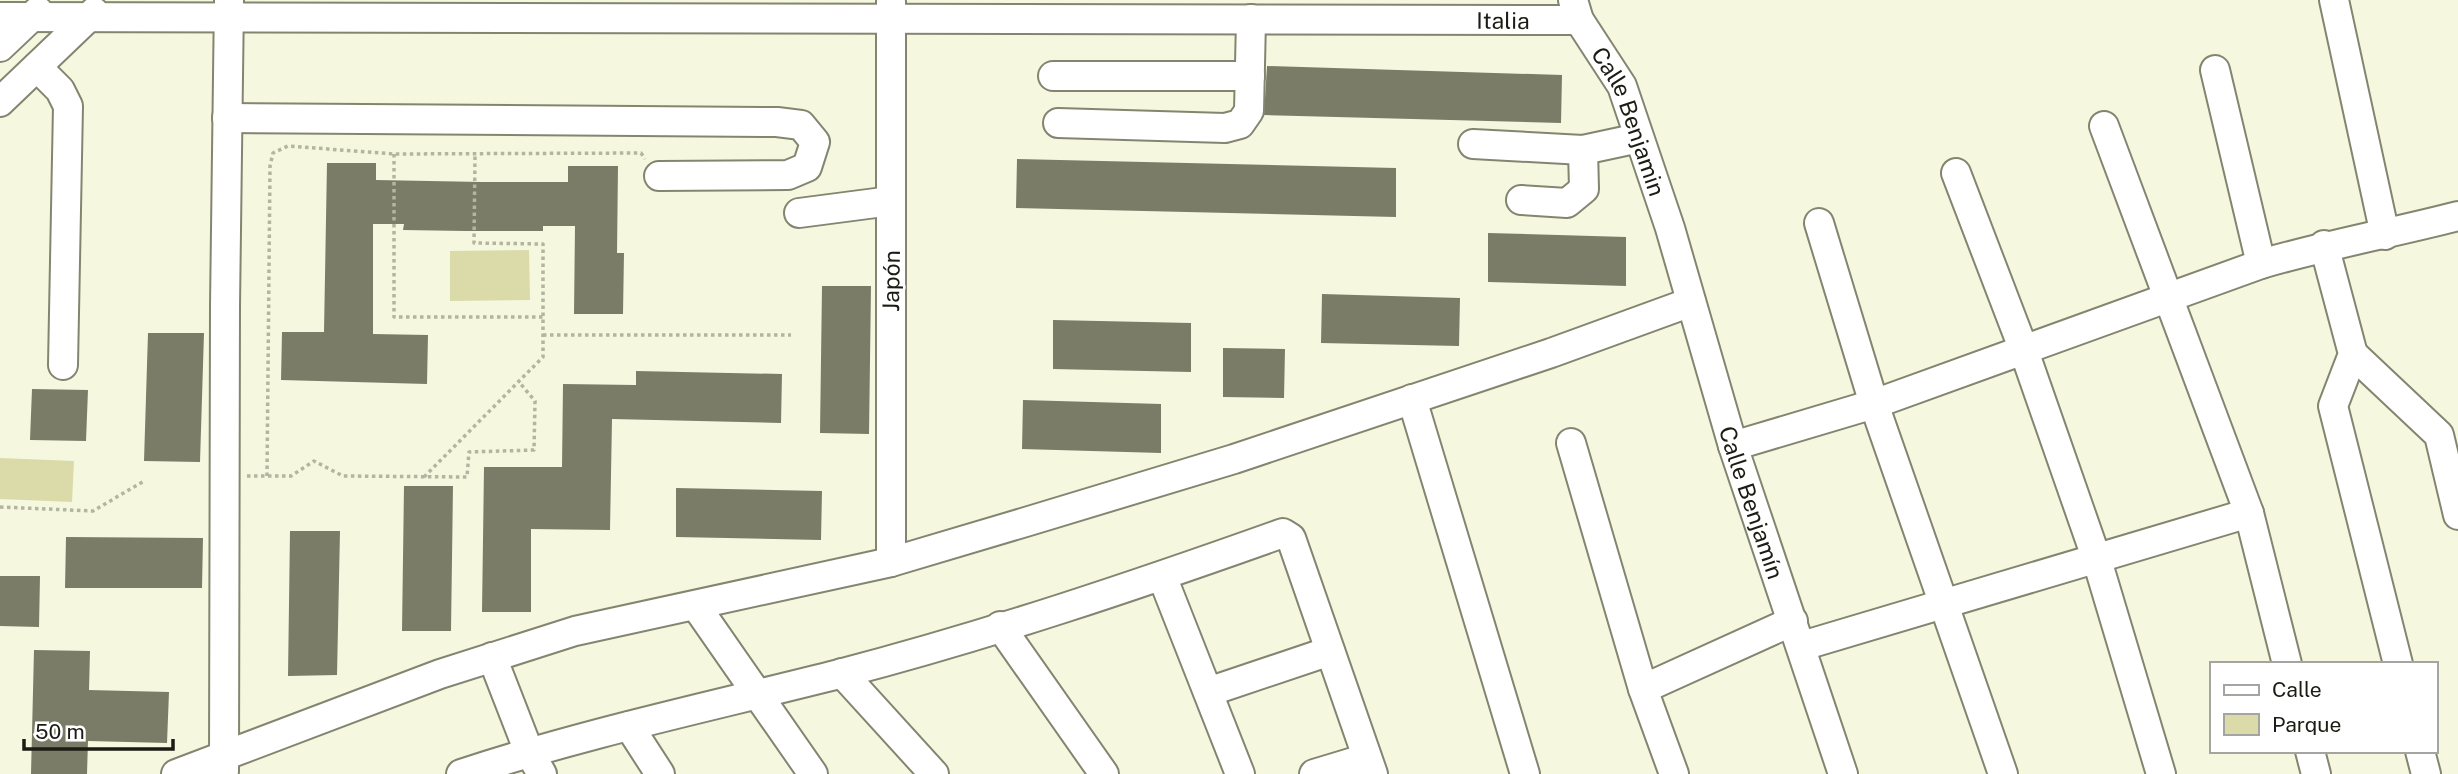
<svg xmlns="http://www.w3.org/2000/svg" width="2458" height="774" viewBox="0 0 2458 774" font-family="'Public Sans',sans-serif">
<style>
.green{fill:#dadba8}
.building{fill:#7b7c67}
.lines{fill:none;stroke-linecap:round;stroke-linejoin:round}
.minor-casing{stroke:#848570;stroke-width:32}
.path{stroke:#b3b5a1;stroke-width:3.5;stroke-dasharray:3.5 3.5;stroke-linecap:butt}
.minor{stroke:#fff;stroke-width:28}
.labels{text-anchor:middle;dominant-baseline:central;stroke-width:5;stroke-linejoin:round;paint-order:stroke}
.street-label{font-size:23px;fill:#1b1c13;stroke:#fff}
</style>
<rect width="100%" height="100%" fill="#f5f7df"/>
<path class="green" d="M529,250L530,300L450,301V251Z
M0,458L74,461L72,502L0,499Z"/>
<path class="building" d="M1267,66L1562,75L1561,123L1264,115Z
M1017,159L1396,168V217L1016,208Z
M327,163H376V180L482,182H568V166H618L617,253H624L623,314H574L575,226H543V231H465L403,230L404,224H373V334L428,335L427,384L281,380L282,332H324Z
M1488,233L1626,237V286L1488,282Z
M822,286H871L869,434L820,433Z
M1322,294L1460,298L1459,346L1321,343Z
M1053,320L1191,323V372L1053,369Z
M148,333H204L200,462L144,461Z
M1223,348L1285,349L1284,398L1223,397Z
M636,371L782,374L781,423L612,419L610,530L531,529V612H482L484,467H562L563,384L636,385Z
M32,389L88,390L86,441L30,440Z
M1023,400L1161,404V453L1022,449Z
M404,486H453L451,631H402Z
M676,488L822,491L821,540L676,537Z
M290,531H340L337,675L288,676Z
M66,537L203,538L202,588H65Z
M0,576H40L39,627L0,626Z
M34,650L90,651L89,690L169,692L167,743L88,741L87,774H31Z"/>
<g class="lines">
<defs>
<g id="minor">
<path id="s1" d="M1573,0L1579,20L1622,86L1670,228L1733,446L1843,774"/>
<path d="M2334,0L2385,235"/>
<path d="M891,2V562"/>
<path id="s2" d="M0,17L1579,20"/>
<path d="M0,47L38,11"/>
<path d="M37,67L60,90L68,106L63,365"/>
<path d="M2215,70L2261,264"/>
<path d="M1053,76H1250"/>
<path d="M0,102L94,12"/>
<path d="M227,118L777,122L801,125L815,142L807,167L788,175L659,176"/>
<path d="M1058,123L1225,128L1240,124L1249,111L1251,19"/>
<path d="M2104,126L2249,513L2287,664"/>
<path d="M1473,144L1583,150L1639,138"/>
<path d="M1956,173L2023,348L2097,560L2161,774"/>
<path d="M1521,200L1567,203L1584,189L1583,150"/>
<path d="M799,213L891,201"/>
<path d="M1819,223L1874,404L2003,774"/>
<path d="M2324,245L2353,354L2333,406L2398,664"/>
<path d="M2353,354L2439,435L2458,515"/>
<path d="M1412,399L1525,774"/>
<path d="M1571,443L1643,689L1674,774"/>
<path d="M1733,446L1874,404L2261,264C2326,245 2392,233 2458,216"/>
<path d="M1162,576L1240,774"/>
<path d="M696,606L813,774"/>
<path d="M1000,626L1104,774"/>
<path d="M1802,646L2249,513"/>
<path d="M492,657L529,752L542,774"/>
<path d="M842,673L934,774"/>
<path d="M1643,689L1793,621"/>
<path d="M1208,692L1330,651"/>
<path d="M629,726L660,774"/>
<path d="M2310,751L2316,774"/>
<path d="M2420,751L2426,774"/>
<path d="M224,771L225,306L229,0"/>
<path d="M176,774L440,674L575,631L891,562L1029,521L1234,459L1551,353L1691,302"/>
<path d="M461,774C585,733 713,706 839,674C989,635 1137,585 1283,533L1291,538L1373,774"/>
<path d="M1314,774L1367,758"/>
</g>
</defs>
<use href="#minor" class="minor-casing"/>
<path class="path" d="M394,154V317H543
M543,335H791
M247,476H291L314,461L343,476L467,477L469,452L534,450L535,401L519,382
M267,476L270,166L273,153L288,146L394,154L641,153L645,159
M424,477L543,357V244L474,243L475,156
M0,507L93,511L144,481"/>
<use href="#minor" class="minor"/>
</g>
<g class="labels">
<g class="street-label">
<text stroke="none"><textPath href="#s2" startOffset="1503">Italia</textPath></text>
<text stroke="none"><textPath href="#s1" startOffset="135">Calle Benjamin</textPath></text>
<text transform="translate(891 281) rotate(-89)">Japón</text>
<text stroke="none"><textPath href="#s1" startOffset="536">Calle Benjamín</textPath></text>
</g>
</g>
<rect x="2210" y="662" width="228" height="91" fill="#ffffff" stroke="#a4a4a1" stroke-width="2"/>
<rect x="2224" y="685" width="35" height="10" fill="#ffffff" stroke="#a4a4a1" stroke-width="2"/>
<text x="2272" y="697" font-size="21" fill="#1b1c13">Calle</text>
<rect x="2224" y="714" width="35" height="21" fill="#dadba8" stroke="#a4a4a1" stroke-width="2"/>
<text x="2272" y="732" font-size="21" fill="#1b1c13">Parque</text>
<path d="M24 739v10h149v-10" fill="none" stroke="#1b1c13" stroke-width="3.5"/>
<text x="35" y="739" font-size="21" fill="#1b1c13" stroke="#ffffff" stroke-width="5" paint-order="stroke">50 m</text>
</svg>
